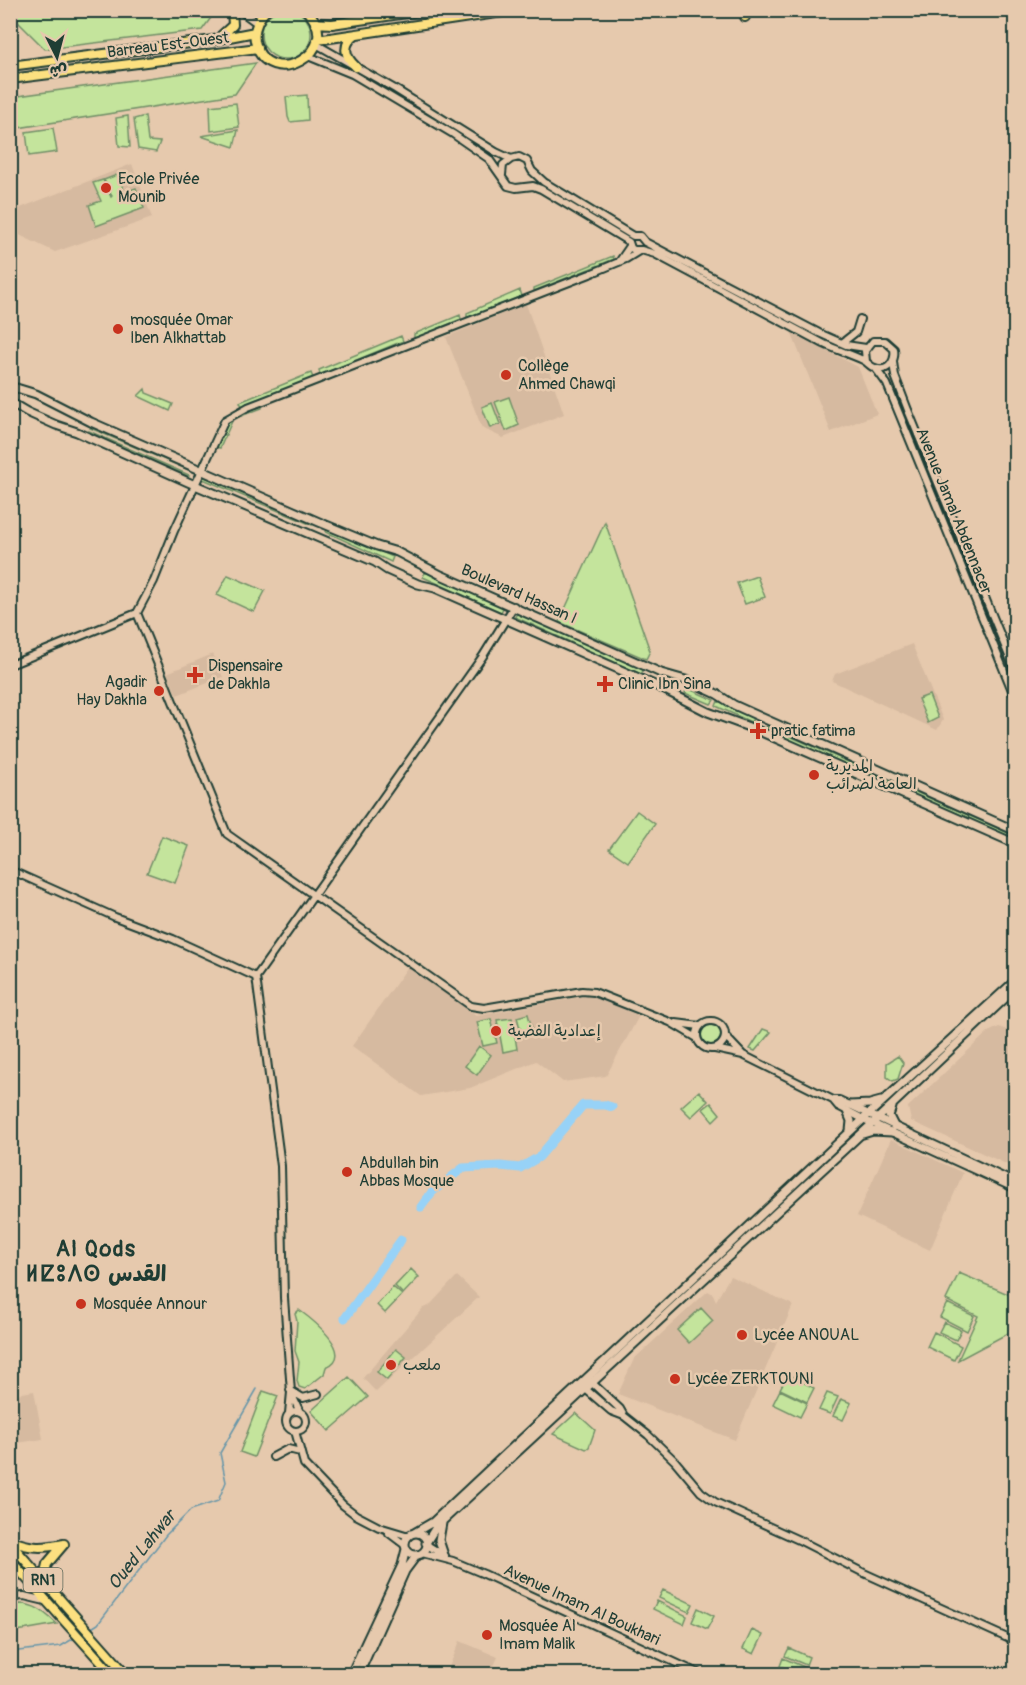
<svg xmlns="http://www.w3.org/2000/svg" width="1026" height="1685" viewBox="0 0 1026 1685" font-family="Pangolin,'Playpen Sans Arabic','Noto Sans Tifinagh',sans-serif">
<style>
.built{fill:#d6baa0}
.green{fill:#c4e49c;stroke:#729068;stroke-width:1.5}
.lines{fill:none;stroke-linecap:round;stroke-linejoin:round}
.stream{stroke:#6796a9;stroke-width:1.5}
.river{stroke:#97d2f7;stroke-width:9}
.tertiary-casing{stroke:#1f3d34;stroke-width:10}
.secondary-casing{stroke:#1f3d34;stroke-width:11}
.primary-casing{stroke:#1f3d34;stroke-width:12}
.trunk-casing{stroke:#1f3d34;stroke-width:12}
.tertiary{stroke:#e6c9ad;stroke-width:6}
.secondary{stroke:#e6c9ad;stroke-width:7}
.primary{stroke:#fce080;stroke-width:8}
.trunk{stroke:#fce080;stroke-width:8}
.poi-dot{fill:#c8321e;stroke:#e6c9ad;stroke-width:2}
.labels{text-anchor:middle;dominant-baseline:central;stroke-width:5;stroke-linejoin:round;paint-order:stroke}
.shield{fill:#e6c9ad;stroke:#5b6758;stroke-width:1.5}
.shield-label{font-size:15px;font-weight:bold;fill:#1f3d34}
.street-label{font-size:16px;fill:#1f3d34;stroke:#e6c9ad}
.poi-label{font-size:16px;fill:#1f3d34;stroke:#e6c9ad;text-anchor:start}
.water-label{font-size:18px;font-style:italic;fill:#25443e;stroke:#e6c9ad}
.district-label{font-size:22px;font-weight:bold;letter-spacing:1.5px;fill:#1f3d34;stroke:#e6c9ad}
</style>
<rect width="100%" height="100%" fill="#e6c9ad"/>
<filter id="ink" filterUnits="userSpaceOnUse"><feTurbulence type="fractalNoise" baseFrequency=".0167" numOctaves="2"/><feDisplacementMap in="SourceGraphic" scale="12" xChannelSelector="R" yChannelSelector="G"/><feConvolveMatrix kernelMatrix="1 2 1 2 8 2 1 2 1" color-interpolation-filters="sRGB"/></filter>
<g filter="url(#ink)">
<path class="built" d="M132,164L152,218L55,252L11,231L10,212Z
M526,304L564,414L503,438L482,428L446,337Z
M791,332L858,367L877,414L831,432Z
M912,644L943,720L937,730L832,681L835,674Z
M213,654L223,677L177,695L167,673Z
M409,965L476,1016L592,995L639,1016L606,1076L563,1082L536,1061L470,1088L421,1096L352,1046Z
M999,1027L1015,1033V1168L911,1121L908,1107L988,1032Z
M891,1139L963,1173L930,1250L857,1216Z
M457,1276L479,1297L376,1392L363,1378L423,1308L429,1306Z
M730,1276L793,1305L735,1440L618,1394L634,1359L708,1291L713,1294L716,1301Z
M34,1391L43,1439L11,1444V1395Z
M460,1641L498,1657L490,1674H446Z"/>
<path class="green" d="M261 34a25 25 0 1 1 50 0a25 25 0 1 1-50 0Z
M18,10H208L213,15L202,30L45,49L16,20Z
M256,63L235,94L11,129V97Z
M307,95L308,120L290,122L288,117L286,97Z
M236,103L239,127L211,131L210,106Z
M128,116L130,147L119,146L116,118Z
M145,116L148,141L160,142L156,152L138,149L134,119Z
M53,128L57,152L29,156L26,132Z
M238,130L234,147L201,136Z
M117,175L125,192L136,188L144,208L96,226L89,205L101,201L93,183L103,180L111,197L112,196L104,180Z
M613,256L614,259L534,291V288Z
M520,290L522,296L467,318V313Z
M460,315L461,319L414,339V334Z
M401,336L403,341L320,375L319,370Z
M311,373L313,378L242,406L240,402Z
M145,389L146,393L173,404L170,411L138,396Z
M509,397L519,425L506,431L495,402Z
M262,403V408L233,419L220,448L216,447L230,415Z
M492,403L500,424L490,428L482,407Z
M91,427L191,471L90,428Z
M89,431L189,475L188,476L89,432Z
M204,474L313,521L312,525L203,479Z
M605,522L650,651L646,659L559,622Z
M328,528L393,557L391,562L326,532Z
M425,572L504,606L501,612L423,577Z
M228,575L265,591L254,612L217,595Z
M757,576L765,597L745,604L737,583Z
M517,613L645,668L641,674L515,617Z
M687,688L714,700L711,704L685,693Z
M929,695L938,718L928,723L918,699Z
M718,701L754,717L751,722L716,706Z
M767,726L1015,836V841L765,730Z
M637,811L655,824L628,862L609,849Z
M162,836L189,846L175,883L147,873Z
M528,1014L533,1033L522,1036L517,1017Z
M512,1018L517,1049L503,1052L497,1020Z
M491,1019L497,1043L483,1046L477,1022Z
M701 1035a10 10 0 1 1 20 0a10 10 0 1 1-20 0Z
M763,1029L771,1032L755,1051L750,1049Z
M479,1046L491,1055L477,1075L465,1066Z
M898,1056L903,1063L898,1079L893,1081L887,1077V1063Z
M699,1091L708,1101L691,1117L681,1107Z
M711,1103L720,1114L713,1121L703,1109Z
M411,1269L419,1277L403,1294L395,1286Z
M959,1273L1015,1297L1016,1329L958,1360L978,1316L946,1300Z
M393,1287L402,1295L385,1313L377,1305Z
M947,1303L974,1316L967,1331L940,1317Z
M701,1308L713,1321L689,1343L677,1330Z
M299,1310C310,1318 358,1354 326,1367L324,1374L305,1389L299,1387L297,1381L299,1362L295,1351L297,1321L295,1314Z
M944,1322L961,1330L956,1340L939,1332Z
M934,1332L961,1346L954,1360L927,1347Z
M396,1349L406,1357L387,1380L377,1372Z
M788,1374L814,1388L807,1402L780,1389Z
M349,1377L368,1397L329,1431L311,1411Z
M780,1390L807,1403L800,1417L773,1404Z
M263,1391L278,1396L254,1457L240,1452Z
M827,1393L838,1397L830,1414L819,1410Z
M841,1399L851,1403L843,1420L833,1416Z
M576,1413L595,1430L589,1447L586,1449L553,1434Z
M663,1590L693,1604L689,1612L659,1598Z
M657,1601L687,1616L684,1624L653,1609Z
M20,1604C36,1604 46,1614 57,1624L11,1632V1606Z
M698,1608L714,1616L707,1629L692,1622Z
M752,1630L763,1635L754,1654L743,1649Z
M789,1648L809,1657L806,1665L785,1656Z
M783,1658L804,1667L801,1674L780,1666Z"/>
<g class="lines">
<path class="stream" d="M90,1629L98,1624L166,1535L191,1510L218,1501L226,1482L220,1453L257,1389
M10,1652L61,1646L76,1637"/>
<path class="river" d="M421,1207L432,1192L463,1168L500,1166L520,1168L539,1157L583,1105H605L612,1107
M345,1318L401,1240"/>
<defs>
<path id="tertiary" d="M239,10L257,23
M316,44L395,89L496,152L511,159L519,157L527,161L532,171L544,182L633,236H640L645,242L819,333L846,345L866,348
M308,56L352,74L453,134L489,159L508,186L516,188L533,186L541,189L629,242L631,248L634,250H641L655,254L824,344C837,350 850,354 863,360C868,362 870,367 875,368C888,373 896,361 894,349L885,341H873L865,351L866,361
M502,175L503,165L511,159
M619,262L630,246
M842,343L856,332L860,319
M893,362L895,376L908,410L1016,673
M876,369L887,384L1016,700
M137,613L227,834L471,1006L484,1008L582,991L594,992L670,1022L697,1038
M137,613L154,581L174,531L225,420L248,407L590,274L626,259L639,251
M10,665L137,613
M10,870L115,917L173,939L256,977
M697 1035a14 14 0 1 1 28 0a14 14 0 1 1-28 0Z
M676,1023L700,1026
M725,1036L742,1054
M715,1049L743,1055L833,1100H839L1016,1183
M833,1100L838,1106L863,1119L1016,1189
M589,1380L620,1409L624,1416
M582,1386L611,1411L624,1416L648,1435L675,1461L701,1492L715,1502L801,1541L864,1573L1016,1642
M290,1390L303,1398L318,1394
M291,1393L300,1412
M286 1421a10 10 0 1 1 20 0a10 10 0 1 1-20 0Z
M289,1413L291,1392L284,1298L281,1166L256,977L483,656L514,606
M295,1431L304,1464L343,1505L356,1515L379,1527L409,1536
M273,1457L288,1449L300,1452
M389,1533L405,1545
M427,1545L445,1556
M422,1553L453,1561L484,1574L700,1674
M10,1597L24,1596L45,1601"/>
<path id="secondary" d="M10,386L36,394L91,422L319,522L377,546L397,552L441,575L661,673L689,681L717,694L734,705L765,719L1016,831
M10,402L27,412L56,425L77,432L188,482L375,562L387,570L418,584L435,588L659,687L708,712L757,730L1016,844
M850,1105L870,1104L881,1101
M892,1107L889,1116L894,1126
M847,1111L851,1121L850,1131
M863,1134L873,1131L892,1132
M442,1523L439,1540L444,1555
M414,1533L433,1522L869,1114L1016,980
M405 1544a11 11 0 1 1 22 0a11 11 0 1 1-22 0Z
M426,1543L436,1527L873,1123L1016,988
M351,1674L402,1565L406,1549
M359,1674L405,1571L417,1555"/>
<path id="primary" d="M266,10C258,19 253,29 255,41C266,94 349,51 306,10
M744,10L745,17
M315,23L332,24L427,10
M221,36L233,25L232,10
M317,40L516,10
M10,66L214,40L255,32
M356,67C344,56 342,44 356,34
M10,79L258,48"/>
<path id="trunk" d="M10,1540C30,1549 44,1548 64,1544
M10,1543L126,1674
M10,1560L112,1674
M43,1581L47,1564L64,1544"/>
</defs>
<use href="#tertiary" class="tertiary-casing"/>
<use href="#secondary" class="secondary-casing"/>
<use href="#primary" class="primary-casing"/>
<use href="#trunk" class="trunk-casing"/>
<use href="#tertiary" class="tertiary"/>
<use href="#secondary" class="secondary"/>
<use href="#primary" class="primary"/>
<use href="#trunk" class="trunk"/>
</g>
</g>
<g class="poi-dot">
<circle cx="106" cy="188" r="6"/>
<circle cx="118" cy="329" r="6"/>
<circle cx="506" cy="375" r="6"/>
<path d="M192 666h6v6h6v6h-6v6h-6v-6h-6v-6h6z"/>
<path d="M602 675h6v6h6v6h-6v6h-6v-6h-6v-6h6z"/>
<circle cx="159" cy="691" r="6"/>
<path d="M755 722h6v6h6v6h-6v6h-6v-6h-6v-6h6z"/>
<circle cx="814" cy="775" r="6"/>
<circle cx="496" cy="1031" r="6"/>
<circle cx="347" cy="1172" r="6"/>
<circle cx="81" cy="1304" r="6"/>
<circle cx="742" cy="1335" r="6"/>
<circle cx="391" cy="1365" r="6"/>
<circle cx="675" cy="1379" r="6"/>
<circle cx="487" cy="1635" r="6"/>
</g>
<g class="labels">
<rect class="shield" x="23.5" y="1568" width="39" height="24" rx="4.5"/>
<g class="shield-label">
<text x="43" y="1580">RN1</text>
</g>
<g class="street-label">
<text transform="translate(168 45) rotate(-7)">Barreau Est-Ouest</text>
<text transform="translate(954 511) rotate(68)">Avenue Jamal Abdennacer</text>
<text transform="translate(519 594) rotate(24)">Boulevard Hassan I</text>
<text transform="translate(582 1605) rotate(25)">Avenue Imam Al Boukhari</text>
</g>
<g class="poi-label">
<text x="118" y="179">Ecole Privée<tspan x="118" dy="18">Mounib</tspan></text>
<text x="130" y="320">mosquée Omar<tspan x="130" dy="18">Iben Alkhattab</tspan></text>
<text x="518" y="366">Collège<tspan x="518" dy="18">Ahmed Chawqi</tspan></text>
<text x="208" y="666">Dispensaire<tspan x="208" dy="18">de Dakhla</tspan></text>
<text x="147" y="682" text-anchor="end">Agadir<tspan x="147" dy="18">Hay Dakhla</tspan></text>
<text x="618" y="684">Clinic Ibn Sina</text>
<text x="771" y="731">pratic fatima</text>
<text x="826" y="766">المديرية<tspan x="826" dy="18">العامة لضرائب</tspan></text>
<text x="508" y="1031">إعدادية الفضية</text>
<text x="359" y="1163">Abdullah bin<tspan x="359" dy="18">Abbas Mosque</tspan></text>
<text x="93" y="1304">Mosquée Annour</text>
<text x="754" y="1335">Lycée ANOUAL</text>
<text x="403" y="1365">ملعب</text>
<text x="687" y="1379">Lycée ZERKTOUNI</text>
<text x="499" y="1626">Mosquée Al<tspan x="499" dy="18">Imam Malik</tspan></text>
</g>
<g class="water-label">
<text transform="translate(142 1550) rotate(-51)">Oued Lahwar</text>
</g>
<g class="district-label">
<text x="96" y="1249">Al Qods<tspan x="96" dy="25">ⵍⵇⵓⴷⵙ القدس</tspan></text>
</g>
</g>
<rect width="1026" height="1685" fill="none" stroke="#e6c9ad" stroke-width="36"/>
<rect x="18" y="18" width="990" height="1649" fill="none" stroke="#1f3d34" stroke-width="2" filter="url(#ink)"/>
<g transform="translate(57 57) rotate(174)" stroke="#e6c9ad" stroke-width="4.5" paint-order="stroke">
<path d="M0-4.5L10 22L0 15L-10 22Z" fill="#1f3d34"/>
<text y="-9" font-size="16" font-weight="bold" text-anchor="middle" fill="#1f3d34">ش</text>
</g>
</svg>
